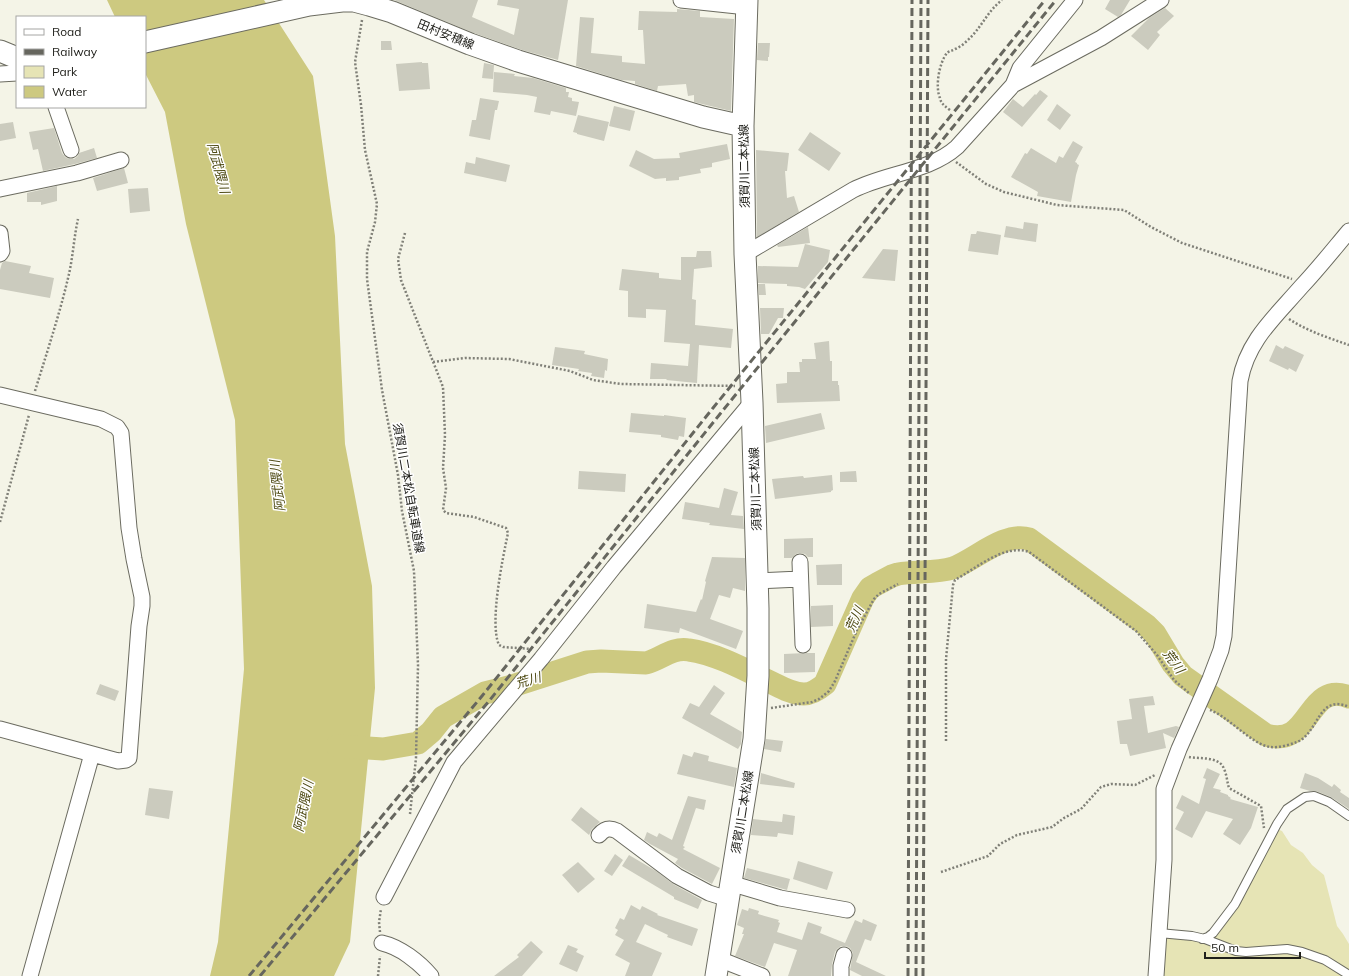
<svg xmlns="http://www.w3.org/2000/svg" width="1349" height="976" viewBox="0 0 1349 976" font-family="Mulish,'Noto Sans JP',sans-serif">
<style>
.green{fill:#e6e4b5}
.water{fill:#cdc980}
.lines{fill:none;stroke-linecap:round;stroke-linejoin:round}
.river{stroke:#cdc980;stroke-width:23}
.building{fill:#cbcbbe}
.service-casing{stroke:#6b6b60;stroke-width:10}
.minor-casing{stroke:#6b6b60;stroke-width:17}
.secondary-casing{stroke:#6b6b60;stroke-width:23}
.path{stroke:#808078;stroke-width:2.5;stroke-dasharray:2 2;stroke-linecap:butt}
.service{stroke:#fff;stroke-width:8}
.minor{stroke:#fff;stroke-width:15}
.secondary{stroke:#fff;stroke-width:21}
.rail{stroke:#66665e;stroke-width:3;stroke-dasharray:8 4;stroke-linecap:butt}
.labels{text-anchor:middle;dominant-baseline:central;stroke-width:3;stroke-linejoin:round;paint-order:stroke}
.street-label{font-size:12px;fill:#20201b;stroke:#fff}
.water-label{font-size:13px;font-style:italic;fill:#4e4a13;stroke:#fff}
</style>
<rect width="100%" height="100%" fill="#f4f4e7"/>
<path class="green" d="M1277,829L1282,831L1291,845L1303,853L1312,865L1324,875L1337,926L1343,934L1349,944V976H1159L1165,937L1182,938L1207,944Z"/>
<path class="water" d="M107,0H264L313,76L335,236L345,444L372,586L375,688L350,942L334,976H210L218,942L244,669L235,420L186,224L165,112L145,73V17H115Z"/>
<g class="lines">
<path class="river" d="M337,746L383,749L418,743L431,732L443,717L485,693L509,687L587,662L601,661L646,663C661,659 672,647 689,650C713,653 742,668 764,679C776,684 790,694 804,694C812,694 819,689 825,684L863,598L870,588L877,584L892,576L898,574C916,571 936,573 953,568C975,560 1005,531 1029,539L1146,625L1155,634L1173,664L1183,676L1266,735C1312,749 1306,680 1349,697"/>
</g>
<path class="building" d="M394,0H478L472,17L514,35L519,9L497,5L498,0H568L558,60L522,50L474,33Z
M1110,0H1130L1121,15L1118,17L1105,9Z
M1165,8L1174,16L1157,32L1160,35L1148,50L1131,36L1149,18Z
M677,9L700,11V17L734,19L731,111L694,102V95L688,96L686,84L658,86L657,91L635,84V81L621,80L576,66L580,17L594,18L591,53L622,56V62L645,64L643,30H638L639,11L677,12Z
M381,41H391L392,50H381Z
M758,43H770L769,57H768V61L757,60Z
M422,62V63H428L430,89L399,91L396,64Z
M484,63L494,65L493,79L482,78Z
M494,72L515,74L514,76L533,78L566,88V92H569L568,97L572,98V101L579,102L576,116L551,111L550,115L534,112L537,97L527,95L493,92Z
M1040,90L1048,96L1022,127L1003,112L1013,99L1023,107L1035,94L1036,95Z
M480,98L499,101L497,110H495L490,140L469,136L472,120H476Z
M1057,104L1071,115L1060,130L1047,120Z
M614,106L635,111L630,131L609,126Z
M578,115L609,122L604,141L577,134V133L573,132Z
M13,122L16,138L0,141V124Z
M54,128L62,153L65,157L69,159H74L78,156L79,153L94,148L97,158L75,164L43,171L38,149L33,150L29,132Z
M810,132L841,153L829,171L798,150Z
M1073,141L1083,147L1075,162L1077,163V164L1079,165L1076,175L1071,202L1037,196L1038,192L1011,177L1025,153L1027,154L1031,148L1056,163L1059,156L1063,158Z
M727,144L730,159L712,163V167L700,169L701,173L679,177V180L666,181V178L655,179L629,166L636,150L654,159L680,158L679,153Z
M756,150L789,153L787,171H785L787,198L794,196L799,212L757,237Z
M476,157L510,165L506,182L464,173L466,162L475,164Z
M124,168L128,183L97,191L93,178Z
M57,186V201L41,205V202H27V193Z
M148,188L150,211L130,213L128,189Z
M1024,222L1038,224L1036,242L1004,237L1006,226L1023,229Z
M808,227L810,243L778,247L777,245Z
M977,231L1001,235L998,255L968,251L971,234H976Z
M805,244L830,250L828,262L805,289L799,287L787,286V284L758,283V266L798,267Z
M883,249L898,250L895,281L862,278Z
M697,251H711L712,267L694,269L692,299L696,300L695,325L733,329L731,348L699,345L697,383L666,380L667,379H650L651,363L688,366L690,344L664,342L666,310L646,309V318L628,317V291L619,290L622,269L659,273V278L681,280V257H696Z
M5,261L31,266L29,273L54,278L50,298L0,289V270L2,263Z
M758,284H765L766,295H759Z
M760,308H784L783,318H778L769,334H761Z
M829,341L830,361H832V381H838V385H839L840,401L777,403L776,384L787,383V372H800L799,362H802V359H816L814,343Z
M1276,345L1283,349L1285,346L1304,355L1296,372L1289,368L1288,370L1269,361Z
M555,347L585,351L584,354L608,359L607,371L605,370L604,378L591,376L592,373L578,371L579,369L552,365Z
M631,413L664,416V415L686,418L684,437L679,436L678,440L661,437V435L629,432Z
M821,413L825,429L766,443L765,426Z
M579,471L626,474L625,492L578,489Z
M856,471L857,482H840V472Z
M832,475L833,490L831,491V492L775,499L772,479L803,476L804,478Z
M724,488L738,492L731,515L743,516L744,529L709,525L710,523L682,519L685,502L719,508Z
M813,538V557H808L805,554L800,553L796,554L792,558H784V539Z
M712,557L745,558V591L733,588L730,598L719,595L710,619L743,631L736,649L680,628L679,633L644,628L647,604L696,612L701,599L702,600L706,582L705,581Z
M842,564V585H817L816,565Z
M833,605V626L811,627V606Z
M805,653H815V672L784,673V654Z
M100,684L119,691L115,701L96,694Z
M714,685L725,693L710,714L742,732L741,744L738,749L682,718L690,703L699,707Z
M1153,696L1155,705L1144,706L1148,733L1176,726L1179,727L1174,738L1163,733L1166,748L1130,756L1127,744H1120L1117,721L1132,719L1129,699Z
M766,739L783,741L781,752L764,749Z
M694,752L709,756L708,761L737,768L734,787L677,774L683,754L692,757Z
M1207,768L1220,774L1213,788L1221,790L1220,792L1228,795V796L1231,798L1230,799L1258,807L1251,828L1240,845L1223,834L1233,819L1206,811L1192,838L1175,829L1184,812L1176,808L1182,795L1199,804L1206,779L1203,778Z
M761,773L795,783L794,788L760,784Z
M1305,773L1318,778L1332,787L1334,784L1341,790L1340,792L1349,798V809L1331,797L1316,791H1310L1300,788Z
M149,788L173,791L169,819L145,815Z
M688,796L706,800L704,810L696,808L683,846L685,847L683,849L720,868L712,884L682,868L675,863L678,859L650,844L644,840L647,832L657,837L659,833L672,840Z
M581,807L600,822L592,829L589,835L571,820Z
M783,814L795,816L793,835L778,833L777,837L751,835L753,819L782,822Z
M615,854L623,860L612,876L604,871Z
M629,855L656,871L673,884L702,900L698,909L674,899V897L622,866Z
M798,861L833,872L827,890L793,879Z
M578,862L595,879L578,893L562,875Z
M747,868L790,879L787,890L744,878Z
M631,905L640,910L642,906L658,914L657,915L698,929L692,946L667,937L668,935L645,924L636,942L662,953L652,976H625L630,963L615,955L624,940L615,935L618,930L615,928L620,918L624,920Z
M749,908L759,911L758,914L779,920L778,922L780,923L777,932L802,940L808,922L822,927L820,933L845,943L855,920L862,923L863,919L877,925L871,941L865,939L856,962L886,976H862L850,970L853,953L850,948L846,946H841L837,949L835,952L832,964L831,976H788L797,950L774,943L765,967L735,956L744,934H742L744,928L737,925L742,909L748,911Z
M531,941L543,952L522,976H494L519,957L517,955Z
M568,945L578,949L576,952L584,956L577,972L559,964Z"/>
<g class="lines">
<defs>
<path id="service" d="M1159,933L1192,936L1205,939L1236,951L1246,952L1287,949L1302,952L1325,960L1349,975
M1202,939L1208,937L1213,933L1235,904L1277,824L1287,809L1305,797L1314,796L1329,802L1349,816"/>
<path id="minor" d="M681,0L747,7
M0,74L17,73
M1013,85L1020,68L1075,0
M56,107L71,150
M0,189L77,173L121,160
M0,233L2,251L0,254
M745,254L853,190C886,173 929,172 957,147L1013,85L1101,38L1161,0
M0,395L101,419L117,427L121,433L129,528L134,559L142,597V606L139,626L129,758L126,760L118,761L0,729
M800,562L803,645
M757,581L800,579
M599,835C604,829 609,827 617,831L677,876L709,893L728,899
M730,883L780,898L847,910
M384,897L454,762L541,659L614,567L752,402
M382,943C400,947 419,962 431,976
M719,959L762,976
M30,976L92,754
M841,976V966L844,955
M1156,976L1164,860V789L1179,749L1210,679L1221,650L1224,636L1240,381C1247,341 1275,317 1301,287C1318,269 1333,250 1349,231"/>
<path id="secondary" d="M145,42L309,5L342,1H354L369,5L392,12L470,44L518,61L703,117L743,126
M0,51L17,58
M716,976L754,739L758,676V608L752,402L745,254L743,126L747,0"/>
</defs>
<use href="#service" class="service-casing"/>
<use href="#minor" class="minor-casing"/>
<use href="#secondary" class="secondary-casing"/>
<path class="path" d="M362,20L355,62L361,105L365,150L377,204L375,222L367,252V279L382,390L398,475L402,511L414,571L418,665L416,758L410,814
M950,110C945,106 941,104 940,98C935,87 939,63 947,53C949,51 952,51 955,49C961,47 967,41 972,36C983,24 989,10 1002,0
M956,162L986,184L1004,192L1057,205L1124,210L1151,227L1182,243L1292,279
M405,233L398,259L401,280L443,387L445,435L443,468L446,488L443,510L446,513L474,517L506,528L508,533C503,557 489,623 499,645L503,647L532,649
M1289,319C1307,331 1329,338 1349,345
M433,362L465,358L509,359L570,371L593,380L621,384L735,386
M35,391C47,352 60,313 69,274C73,256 74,237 78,219
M0,522L29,415
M771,708L812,702L819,699L829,691L835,681L857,630L874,599L879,594L898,584
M1210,710C1229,717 1251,744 1270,747C1278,748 1289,745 1297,742C1319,733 1318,693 1349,707
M946,741V659L953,585L955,580C975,569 1005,543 1029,552L1136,631L1157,655L1174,680L1190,694
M1189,757C1199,759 1220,756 1224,769C1227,775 1227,782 1229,788L1261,806L1264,828
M941,872L988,856L1000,844L1017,835L1052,827L1064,818L1081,809L1101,787L1111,784L1135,785L1155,775
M380,932L379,922L381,909
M378,976L380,956"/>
<use href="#service" class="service"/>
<use href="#minor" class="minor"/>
<use href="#secondary" class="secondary"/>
<path class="rail" d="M249,976L482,696L713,408L1045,0
M260,976L489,701L720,414L1056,0
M908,976L912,0
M916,976L921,0
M923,976L928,0"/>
</g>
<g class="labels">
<g class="street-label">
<text transform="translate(446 34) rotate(22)">田村安積線</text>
<text transform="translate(744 166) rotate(-91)">須賀川二本松線</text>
<text transform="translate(409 488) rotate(80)">須賀川二本松自転車道線</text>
<text transform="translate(755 489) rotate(-92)">須賀川二本松線</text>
<text transform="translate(742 812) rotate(-81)">須賀川二本松線</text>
</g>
<g class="water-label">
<text transform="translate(219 168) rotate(75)">阿武隈川</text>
<text transform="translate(277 486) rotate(-96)">阿武隈川</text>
<text transform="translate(854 619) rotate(-66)">荒川</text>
<text transform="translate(1174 661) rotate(54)">荒川</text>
<text transform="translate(528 680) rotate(-17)">荒川</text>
<text transform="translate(303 806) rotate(-78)">阿武隈川</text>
</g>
</g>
<rect x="16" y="16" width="130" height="92" fill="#ffffff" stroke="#a6a6a4"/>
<rect x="24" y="29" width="20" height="6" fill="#ffffff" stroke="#a6a6a4"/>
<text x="52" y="36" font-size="12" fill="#20201b">Road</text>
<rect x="24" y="49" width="20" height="6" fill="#66665e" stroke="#a6a6a4"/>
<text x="52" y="56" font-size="12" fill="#20201b">Railway</text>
<rect x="24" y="66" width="20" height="12" fill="#e6e4b5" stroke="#a6a6a4"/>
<text x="52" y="76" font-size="12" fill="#20201b">Park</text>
<rect x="24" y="86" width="20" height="12" fill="#cdc980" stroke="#a6a6a4"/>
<text x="52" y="96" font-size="12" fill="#20201b">Water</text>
<path d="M1205 952v6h95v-6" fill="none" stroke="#20201b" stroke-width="2"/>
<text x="1211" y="952" font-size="12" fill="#20201b" stroke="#ffffff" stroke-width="3" paint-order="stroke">50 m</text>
</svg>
